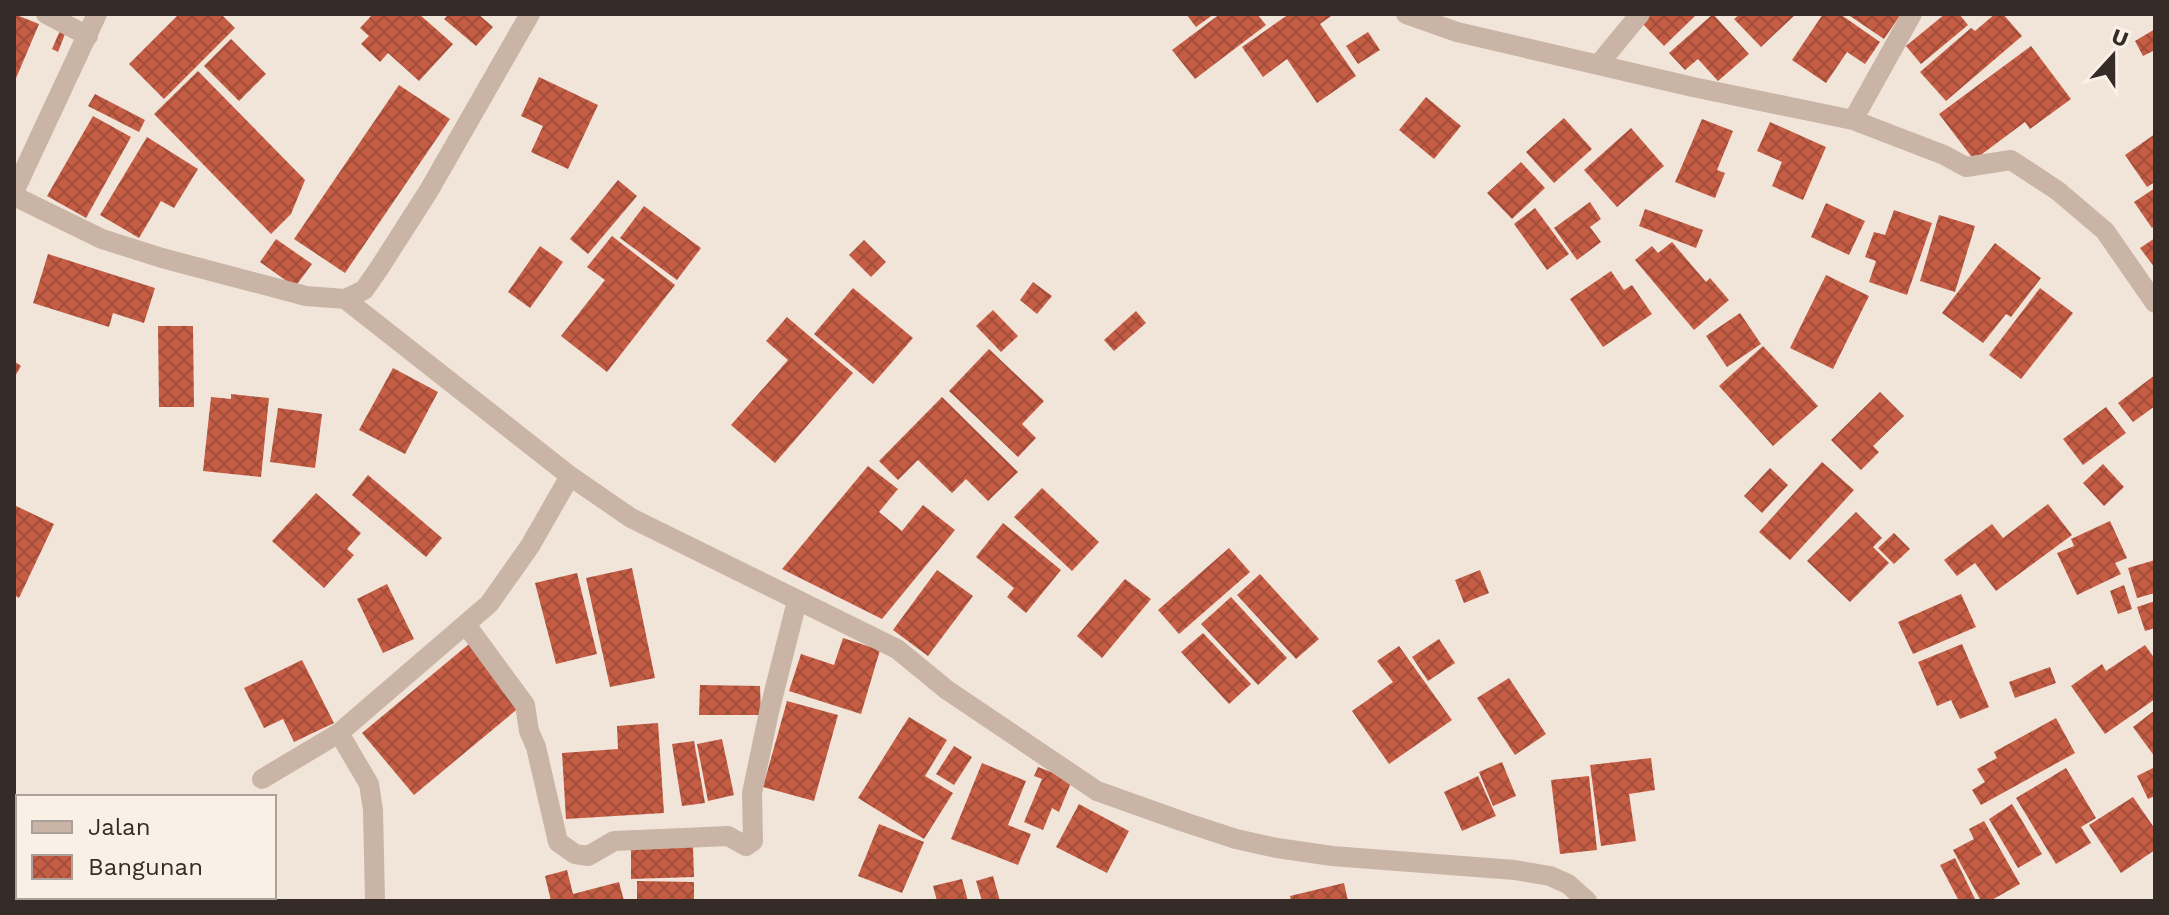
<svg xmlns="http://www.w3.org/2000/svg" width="2169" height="915" viewBox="0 0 2169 915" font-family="'Work Sans',sans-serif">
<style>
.building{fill:url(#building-cross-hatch)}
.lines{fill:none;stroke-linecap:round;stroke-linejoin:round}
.minor{stroke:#c9b4a6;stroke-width:20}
.tertiary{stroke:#c9b4a6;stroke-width:20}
</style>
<defs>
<pattern id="building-cross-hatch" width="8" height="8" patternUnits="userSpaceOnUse" patternTransform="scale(2)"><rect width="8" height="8" fill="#c55d45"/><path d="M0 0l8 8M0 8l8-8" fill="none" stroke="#a14d3a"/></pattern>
</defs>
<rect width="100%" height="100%" fill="#f1e5da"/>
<path class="building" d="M14,14L39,24L14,83Z
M179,14H221L235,28L164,99L129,64Z
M373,14H419L453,44L419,81L388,53L380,62L361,44L369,36L360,28Z
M449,14H478L493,27L476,46L444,19Z
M1186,14H1214L1196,27Z
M1220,14H1257L1266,25L1195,79L1172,50Z
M1289,14H1334L1320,24L1356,76L1317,103L1287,59L1263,77L1242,47Z
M1647,14H1697L1664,46L1640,21Z
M1713,14L1749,54L1718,81L1698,59L1685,70L1669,53Z
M1740,14H1796L1761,47L1734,19Z
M1823,14H1840L1880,42L1865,64L1847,52L1826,83L1792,60Z
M1847,14H1901L1884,39Z
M1945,14H1959L1968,25L1921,64L1906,46Z
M1995,14H2003L2022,36L1946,101L1920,72L1971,28L1975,31Z
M62,26L67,29L58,52L52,49Z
M2155,29V50L2143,56L2135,41Z
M1368,32L1380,50L1358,64L1346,46Z
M231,39L266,74L239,101L204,66Z
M2031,46L2071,99L2030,129L2025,122L1974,160L1939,114Z
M198,71L305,180L291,214L271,234L154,114Z
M539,77L598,105L568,169L531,152L543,126L521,116Z
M399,85L450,119L345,273L294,239Z
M95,94L145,120L139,132L88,106Z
M1426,97L1461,126L1434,159L1399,130Z
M93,116L131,137L86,218L47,196Z
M1564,118L1592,149L1554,183L1526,152Z
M1702,119L1733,131L1717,170L1725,173L1715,198L1675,182Z
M1770,122L1826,147L1803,200L1772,186L1782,162L1757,151Z
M1631,128L1664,166L1617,207L1584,170Z
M2155,134V182L2147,187L2125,155Z
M147,137L198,169L174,208L161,201L139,238L100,215Z
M1521,162L1545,188L1512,219L1487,193Z
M618,180L637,196L588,254L570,239Z
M2155,188V225L2152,228L2134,202Z
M1590,202L1601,219L1590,227L1601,242L1577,260L1554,228Z
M1826,203L1865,221L1849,255L1811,237Z
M644,206L701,248L677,280L620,238Z
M1535,208L1569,254L1547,270L1514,224Z
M1645,209L1703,230L1696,248L1639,226Z
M1894,210L1932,223L1907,295L1869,282L1876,261L1865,257L1874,232L1885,235Z
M1939,215L1975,226L1955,292L1920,281Z
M612,236L675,285L607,372L561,336L605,280L587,267Z
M2155,238V268L2140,248Z
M276,239L312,264L295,287L260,262Z
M864,240L886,262L871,277L849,255Z
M1672,242L1706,282L1710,278L1729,300L1694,330L1635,260L1652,246L1658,253Z
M1995,243L2041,278L2011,317L2006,314L1983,343L1942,313Z
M540,246L563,262L530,308L508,292Z
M48,254L155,288L144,323L113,313L109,327L33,303Z
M1611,271L1624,290L1632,285L1652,314L1603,347L1570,299Z
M1826,275L1869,296L1833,369L1790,348Z
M1033,282L1052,296L1037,314L1020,300Z
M853,288L913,338L873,384L814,334Z
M2040,288L2073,313L2021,379L1989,355Z
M993,310L1018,336L1001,352L976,326Z
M1136,311L1146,323L1114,351L1104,340Z
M1740,313L1761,344L1727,367L1706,336Z
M787,317L853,373L775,463L731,425L788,360L766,341Z
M158,326H193L194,407H159Z
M1763,346L1818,406L1773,446L1719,386Z
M989,349L1044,401L1022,424L1036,438L1018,457L949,391Z
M14,361L21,366L14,378Z
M393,368L438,392L405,454L359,430Z
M2155,375V406L2133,422L2118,403Z
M1880,392L1904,416L1873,446L1879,452L1861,470L1831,440Z
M231,394L269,398L261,477L203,471L211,397L231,399Z
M942,397L1018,472L988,501L966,479L952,493L918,460L898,480L879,461Z
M2106,407L2126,433L2083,465L2063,439Z
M278,408L322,414L315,468L270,462Z
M1822,462L1854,490L1790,560L1759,532Z
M2103,464L2124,487L2104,506L2083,483Z
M868,466L898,489L879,512L902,531L923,505L955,530L882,619L782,569Z
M1770,468L1788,485L1762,513L1744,496Z
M368,475L442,538L426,557L352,495Z
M1042,488L1099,542L1072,571L1014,517Z
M316,493L361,533L347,549L354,555L324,588L272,541Z
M2048,504L2072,535L1996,591L1975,563L1957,576L1944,560L1992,524L2003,538Z
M14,505L54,524L19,598L14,595Z
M1856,512L1882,538L1873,547L1889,563L1850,602L1807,561Z
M2110,521L2127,558L2115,563L2121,574L2077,595L2057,553L2074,546L2071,539Z
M1003,523L1061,570L1026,613L1007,597L1014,588L976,557Z
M1894,533L1910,549L1894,564L1878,548Z
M1229,548L1250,572L1179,634L1158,610Z
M2155,560V593L2137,598L2128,568Z
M632,568L655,678L610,687L586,578Z
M937,570L973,596L928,656L893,630Z
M1480,570L1489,593L1464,603L1455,580Z
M577,573L597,654L556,664L535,583Z
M1260,574L1319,639L1296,659L1237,595Z
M1125,579L1151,599L1102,658L1077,636Z
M387,584L414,639L383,653L357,599Z
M2124,585L2132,609L2118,614L2110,591Z
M1961,594L1976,627L1913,654L1898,622Z
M1231,597L1287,658L1258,685L1201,624Z
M2155,601V628L2145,631L2137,607Z
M1203,633L1251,684L1229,704L1181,652Z
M843,638L880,650L861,714L789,691L801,654L834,665Z
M1439,639L1455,663L1428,681L1412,657Z
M469,644L521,706L414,795L362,733Z
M1962,644L1989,707L1960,719L1951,700L1937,706L1918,662Z
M2145,645L2155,659V699L2105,734L2071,686L2102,664L2106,671Z
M1399,646L1452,720L1389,764L1352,711L1393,682L1377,661Z
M302,660L334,723L294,742L283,719L264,728L244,688Z
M2050,667L2056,683L2015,698L2009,682Z
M1509,678L1546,734L1515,755L1477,698Z
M700,685L760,686L761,715H699Z
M787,701L838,715L814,801L763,787Z
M2155,710V757L2133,727Z
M909,717L947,740L925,776L953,793L924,839L858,798Z
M2056,718L2075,753L1981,805L1972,790L1985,782L1977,769L1997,758L1994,752Z
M658,723L664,813L566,819L562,753L618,749L617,726Z
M722,739L734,795L708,801L697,744Z
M694,741L705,803L682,806L672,744Z
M954,746L972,757L954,785L936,774Z
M1651,758L1655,790L1629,794L1636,841L1601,846L1590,765Z
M1502,762L1516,796L1493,806L1479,772Z
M982,763L1026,781L1008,825L1031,834L1018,865L951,839Z
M1038,767L1072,780L1059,812L1052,808L1043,830L1024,822L1042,779L1034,776Z
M2066,768L2096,818L2081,827L2091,843L2056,864L2016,798Z
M2153,768L2155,771V796L2148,799L2137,776Z
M1478,776L1496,816L1462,831L1444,792Z
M1589,776L1597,850L1560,854L1551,780Z
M2133,797L2155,829V850L2121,873L2089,825Z
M1079,804L1129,831L1107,873L1056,847Z
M2012,804L2042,854L2018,868L1989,819Z
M1984,821L2020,884L1990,901H1981L1953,850L1974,839L1969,829Z
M879,824L924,842L902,893L858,876Z
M693,847L694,877L631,879V848Z
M1955,858L1976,901H1959L1940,865Z
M567,870L573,894L619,882L624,901H551L545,876Z
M993,876L1000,901H982L976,881Z
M962,879L968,901H937L933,886Z
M637,881L694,882V901H637Z
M1344,883L1348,901H1291L1290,896Z"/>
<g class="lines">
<path class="minor" d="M46,14L88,36
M1406,14L1457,32L1693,87L1853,120L1944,155L1966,167L2011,160L2058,191L2105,231L2155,303
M1598,65L1640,14
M1853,120L1912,14
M14,196L102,239L162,258L306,296L345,299L364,290L378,270L428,192L530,14
M345,299L570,476L631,518L897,649L947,690L1097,791L1184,822L1236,839L1277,848L1332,856L1515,870L1550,876L1568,884L1587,901
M467,626L525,705L529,731L536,747L558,842L575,854L588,856L614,841L728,836L746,846L753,841L752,793L769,712L797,601
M339,733L369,784L373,810L375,901
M262,779L339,733L489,604L530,546L570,476"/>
<path class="tertiary" d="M14,192L97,14"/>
</g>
<rect width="2169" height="915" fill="none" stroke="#352b27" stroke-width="32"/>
<rect x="16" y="795" width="260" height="104" fill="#f9f0e6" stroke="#aba19a" stroke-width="2"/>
<rect x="32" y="821" width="40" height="12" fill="#c9b4a6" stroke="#aba19a" stroke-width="2"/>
<text x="88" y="835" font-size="24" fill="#352b27">Jalan</text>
<rect x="32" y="855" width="40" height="24" fill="url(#building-cross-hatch)" stroke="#aba19a" stroke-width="2"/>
<text x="88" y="875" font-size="24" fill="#352b27">Bangunan</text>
<g transform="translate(2113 56) rotate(21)" stroke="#f9f0e6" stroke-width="6" paint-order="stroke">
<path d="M0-6L14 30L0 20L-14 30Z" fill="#352b27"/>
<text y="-12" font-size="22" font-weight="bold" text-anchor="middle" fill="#352b27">U</text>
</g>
</svg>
